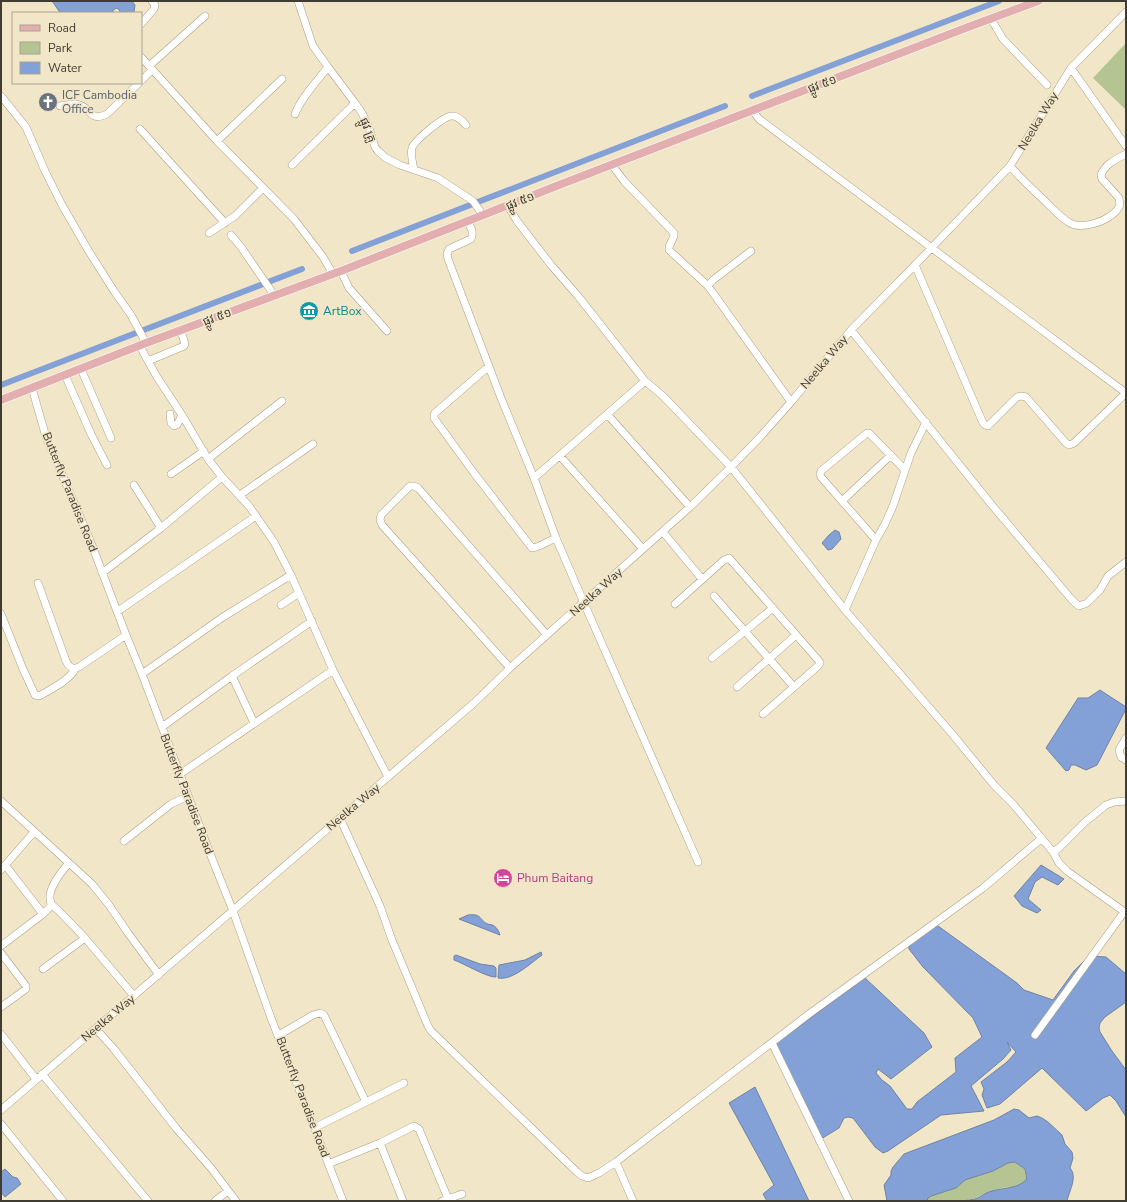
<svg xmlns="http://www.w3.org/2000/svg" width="1127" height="1202" viewBox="0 0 1127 1202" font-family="'Nunito Sans','Noto Sans Khmer',sans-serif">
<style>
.green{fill:#b4c593}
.water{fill:#83a1d7;stroke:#6f83a5}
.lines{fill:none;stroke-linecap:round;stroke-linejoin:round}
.canal{stroke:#83a1d7;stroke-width:6}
.minor-casing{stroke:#a89e83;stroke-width:8}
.major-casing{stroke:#fff;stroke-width:9}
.minor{stroke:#fff;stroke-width:7}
.major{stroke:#e3aeb0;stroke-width:8}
.labels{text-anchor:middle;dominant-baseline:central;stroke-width:3.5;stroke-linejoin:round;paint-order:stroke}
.street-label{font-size:12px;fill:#413c31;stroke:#f2e6c9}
.worship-label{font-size:12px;fill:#5b616d;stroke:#f2e6c9;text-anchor:start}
.culture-label{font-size:12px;fill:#0d838f;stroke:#f2e6c9;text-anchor:start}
.hotel-label{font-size:12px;fill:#b23c85;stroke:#f2e6c9;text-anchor:start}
</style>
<rect width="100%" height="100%" fill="#f2e6c9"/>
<path class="green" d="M1126,43V110L1093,78Z
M1013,1162L1018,1164L1025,1169L1027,1179L1023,1183L1013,1187L1002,1188L988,1192L976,1198L962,1201H927L928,1198L931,1196L956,1188L965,1180L993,1171L1008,1163Z"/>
<path class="water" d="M52,1H132L135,5L134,12L132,13H120V11L117,8L113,10V13H63L59,11Z
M835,530L839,532L841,539L832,549L828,550L822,543L829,535Z
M1100,690L1126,707V709L1097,765L1086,770L1075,765H1071L1069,770L1066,771L1046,748L1078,698H1088Z
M1041,865L1064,879L1058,885L1042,877L1035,882L1028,899L1041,910L1037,913L1022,906L1014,896Z
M468,915C483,913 479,921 488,924C489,925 491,924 492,925C496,926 499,931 500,935L459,919Z
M935,925L938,926L1017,983L1024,990L1053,1000L1074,971L1087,958L1091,956L1106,957L1126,974V1002L1105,1017L1100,1023L1099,1028L1100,1032L1112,1051L1126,1070V1117L1116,1101L1110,1095L1103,1098L1086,1111L1042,1068L1000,1104L987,1108L982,1095L984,1089L981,1082L1007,1062L1016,1052L1007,1042L1011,1050L1003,1059L971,1086L984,1111L941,1115L888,1151L883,1153L875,1147L853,1118L848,1117L844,1118L839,1128L821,1139L775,1044L865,978L924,1033L932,1047L891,1079L878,1069L876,1073L882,1080L890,1086L907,1109H912L917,1102L956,1072L955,1058L982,1037L973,1018L923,967L909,949V944Z
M541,952L542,955C531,963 512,981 498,978L499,965L525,960Z
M456,955L480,964L494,966L496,968V977C488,978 463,963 454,960V956Z
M755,1087L809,1201H767L763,1194L774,1185L729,1103Z
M1014,1109L1019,1110L1029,1118L1037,1116L1042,1118L1048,1122L1062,1135L1065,1144L1072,1152L1073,1158L1070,1168C1078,1177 1069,1191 1067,1201H962C967,1200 973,1200 978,1198C982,1196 985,1193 989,1192C1002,1187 1017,1190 1027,1179L1025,1169L1018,1164L1014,1162L1008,1163L993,1171L965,1180L956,1188L931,1196L928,1198L927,1201H887L884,1185L891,1175V1171L893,1167L904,1154L994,1120Z
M5,1169L13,1177L17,1178L21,1184L5,1197L1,1192V1172Z"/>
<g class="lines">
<path class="canal" d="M752,96L999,1
M352,251L725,106
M1,385L302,269"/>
<defs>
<path id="minor" d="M298,1L313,46L328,67L355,103L362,113L369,128L375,147L378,151L386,158L400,165L438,178L473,201L483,215
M991,19L1003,39L1047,85
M141,24L154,9L155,5L152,1
M141,57L217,141L294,219L323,257L333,274
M149,66L205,16
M1071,68L1126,146
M141,81L152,70
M1,96L26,127L45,171L62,205L88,250L114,291L131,315L146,343
M60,106C66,105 74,103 80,105C93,110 90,122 107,114L139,83
M753,111L759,119L1126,393
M295,114C301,98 317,81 328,67
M140,129L225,223
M217,141L282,79
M292,165L355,103
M612,165L624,181L674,233C675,239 668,244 669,250L708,286L791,402
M1010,166C1021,179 1034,191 1047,203C1054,210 1061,218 1070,223C1080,229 1101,223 1110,216C1114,214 1118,209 1120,205L1119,198L1102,179L1101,175C1105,164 1116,159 1126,154
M414,170C413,163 410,154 412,148C415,140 443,117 451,116C458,115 462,121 466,125
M508,206L517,221L551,265L578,296L645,381L663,396L731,467L845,610L953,735L994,785L1013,804L1053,852L1059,863L1067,871L1126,913
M467,221C471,227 474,232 471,239L449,249L447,254L448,259L501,398L534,478L556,538L584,603L698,862
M209,233L235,216L263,188
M231,235L241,247L274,295
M915,265L983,423L985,425L988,426L1017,397L1021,396L1026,397L1066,443L1069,445L1074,443L1126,393
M341,271L349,288L387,331
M708,286L713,280L751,251
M851,330L991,504L1072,600L1079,606L1087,603L1100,590L1108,576L1126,562
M141,346L143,352L157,377L182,415L208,459L222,477L249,506L274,542L291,575L333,670L388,777
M148,361L184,346L185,344L181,331
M489,366L435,413L434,415V418L474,473L532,548C538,548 550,540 556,538
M81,369L111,438
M65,375L91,434L107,465
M32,388L46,437L90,540L126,635L142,674L211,856L233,911L271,1018L343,1201
M170,414L171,423L174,426L177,425L182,415
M607,414L690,507
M560,456L643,549
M208,459L282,401
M171,474L204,451
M534,478L645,381
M134,485L161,528
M240,495L313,444
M842,501L891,455
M663,532L702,579
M876,540L821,477L820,474L821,471L867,433H869L905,470
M102,573L161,528L222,477
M38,583L66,661C69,667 72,670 79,667L126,635
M714,596L794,687
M675,604L724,560L729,558L819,661L820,663L818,666L763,714
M281,605L299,593
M845,610L876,540L885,524L893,506L911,453L926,422
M118,611L256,516
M1,614L23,669L35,695L39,696C50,690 70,680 75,669
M712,658L773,608
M510,668L382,525L380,520L381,515L410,486H414L418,488L547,635
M142,674L223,617L291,575
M232,676L254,723
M737,687L796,635
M162,727L232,676L312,621
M1126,738L1119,750L1121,757L1126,760
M180,774L333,670
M1,801L92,884L109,905L128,933L159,975
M340,818L380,906L392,940L428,1026L431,1031L577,1172L582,1176L588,1178L599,1173L616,1162L809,1014L983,888L1042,838
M124,841L171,804L188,796
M1053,852L1059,848L1085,822L1106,805L1114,802L1126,801
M5,865L43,914
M1,870L34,832
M52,905C44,893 61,872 69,863
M1,946L43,914L52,905L59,911L85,938L134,996
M1,953L26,986V989L1,1007
M43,969L85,938
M96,1029L114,1049L176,1128L211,1168L236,1201
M1,1034L36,1079
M279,1035L313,1015L320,1013L324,1015L366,1102
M1035,1035L1124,912
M772,1043L849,1201
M42,1074L148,1201
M1,1110L474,703L510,668L690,507L731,467L761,436L791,402L851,330L915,265L1010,166L1071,68L1126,12
M1,1124L63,1201
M314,1128L404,1083
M380,1143L403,1201
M616,1162L633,1201
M328,1164L380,1143L414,1126L419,1129L449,1201
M215,1201L228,1191
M442,1201L462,1194"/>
<path id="major" d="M1,400L146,343L341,271L559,185L963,29L1038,1"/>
</defs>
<use href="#minor" class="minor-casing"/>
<use href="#major" class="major-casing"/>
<use href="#minor" class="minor"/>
<use href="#major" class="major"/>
</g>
<defs>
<symbol id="church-disc" viewBox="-11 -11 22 22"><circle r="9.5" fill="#6b7280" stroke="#f2e6c9"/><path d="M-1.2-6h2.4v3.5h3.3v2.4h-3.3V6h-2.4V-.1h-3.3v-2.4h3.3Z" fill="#fff"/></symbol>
<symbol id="museum-disc" viewBox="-11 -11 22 22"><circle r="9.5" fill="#0f9aa8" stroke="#f2e6c9"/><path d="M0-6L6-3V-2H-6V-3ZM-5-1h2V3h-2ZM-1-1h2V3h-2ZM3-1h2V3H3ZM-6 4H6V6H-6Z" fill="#fff"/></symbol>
<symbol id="hotel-disc" viewBox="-11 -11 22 22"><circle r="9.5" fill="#d1479c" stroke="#f2e6c9"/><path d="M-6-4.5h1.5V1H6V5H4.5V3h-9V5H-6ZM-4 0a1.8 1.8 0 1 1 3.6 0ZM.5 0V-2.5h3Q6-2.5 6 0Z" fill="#fff"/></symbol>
</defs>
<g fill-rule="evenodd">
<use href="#church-disc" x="37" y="91" width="22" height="22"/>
<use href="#museum-disc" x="298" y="300" width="22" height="22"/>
<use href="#hotel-disc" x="492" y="867" width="22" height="22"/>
</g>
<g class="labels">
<g class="street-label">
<text transform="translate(822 84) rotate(-21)">ផ្លូវ ៥១</text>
<text transform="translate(1038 121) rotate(-59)">Neelka Way</text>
<text transform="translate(368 130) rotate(69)">ផ្លូវ គ្រូ</text>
<text transform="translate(520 201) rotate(-22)">ផ្លូវ ៥១</text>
<text transform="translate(217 317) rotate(-21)">ផ្លូវ ៥១</text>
<text transform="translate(824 362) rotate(-50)">Neelka Way</text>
<text transform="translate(70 492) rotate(68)">Butterfly Paradise Road</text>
<text transform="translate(596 592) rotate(-42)">Neelka Way</text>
<text transform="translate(187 794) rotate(69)">Butterfly Paradise Road</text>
<text transform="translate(353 807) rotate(-40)">Neelka Way</text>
<text transform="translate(108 1018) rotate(-40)">Neelka Way</text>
<text transform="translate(303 1097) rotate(69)">Butterfly Paradise Road</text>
</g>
<g class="worship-label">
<text x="62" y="95">ICF Cambodia<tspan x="62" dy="14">Office</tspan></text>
</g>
<g class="culture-label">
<text x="323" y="311">ArtBox</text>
</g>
<g class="hotel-label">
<text x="517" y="878">Phum Baitang</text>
</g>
</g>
<rect width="1127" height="1202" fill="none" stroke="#413c31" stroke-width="4"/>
<rect x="12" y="12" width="130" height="72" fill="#f2e6c9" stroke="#aba28c"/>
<rect x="20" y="25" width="20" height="6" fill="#e3aeb0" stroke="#aba28c"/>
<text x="48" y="32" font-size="12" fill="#413c31">Road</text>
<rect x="20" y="42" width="20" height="12" fill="#b4c593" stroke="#aba28c"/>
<text x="48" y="52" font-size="12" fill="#413c31">Park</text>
<rect x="20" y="62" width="20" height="12" fill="#83a1d7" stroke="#aba28c"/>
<text x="48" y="72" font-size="12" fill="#413c31">Water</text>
</svg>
